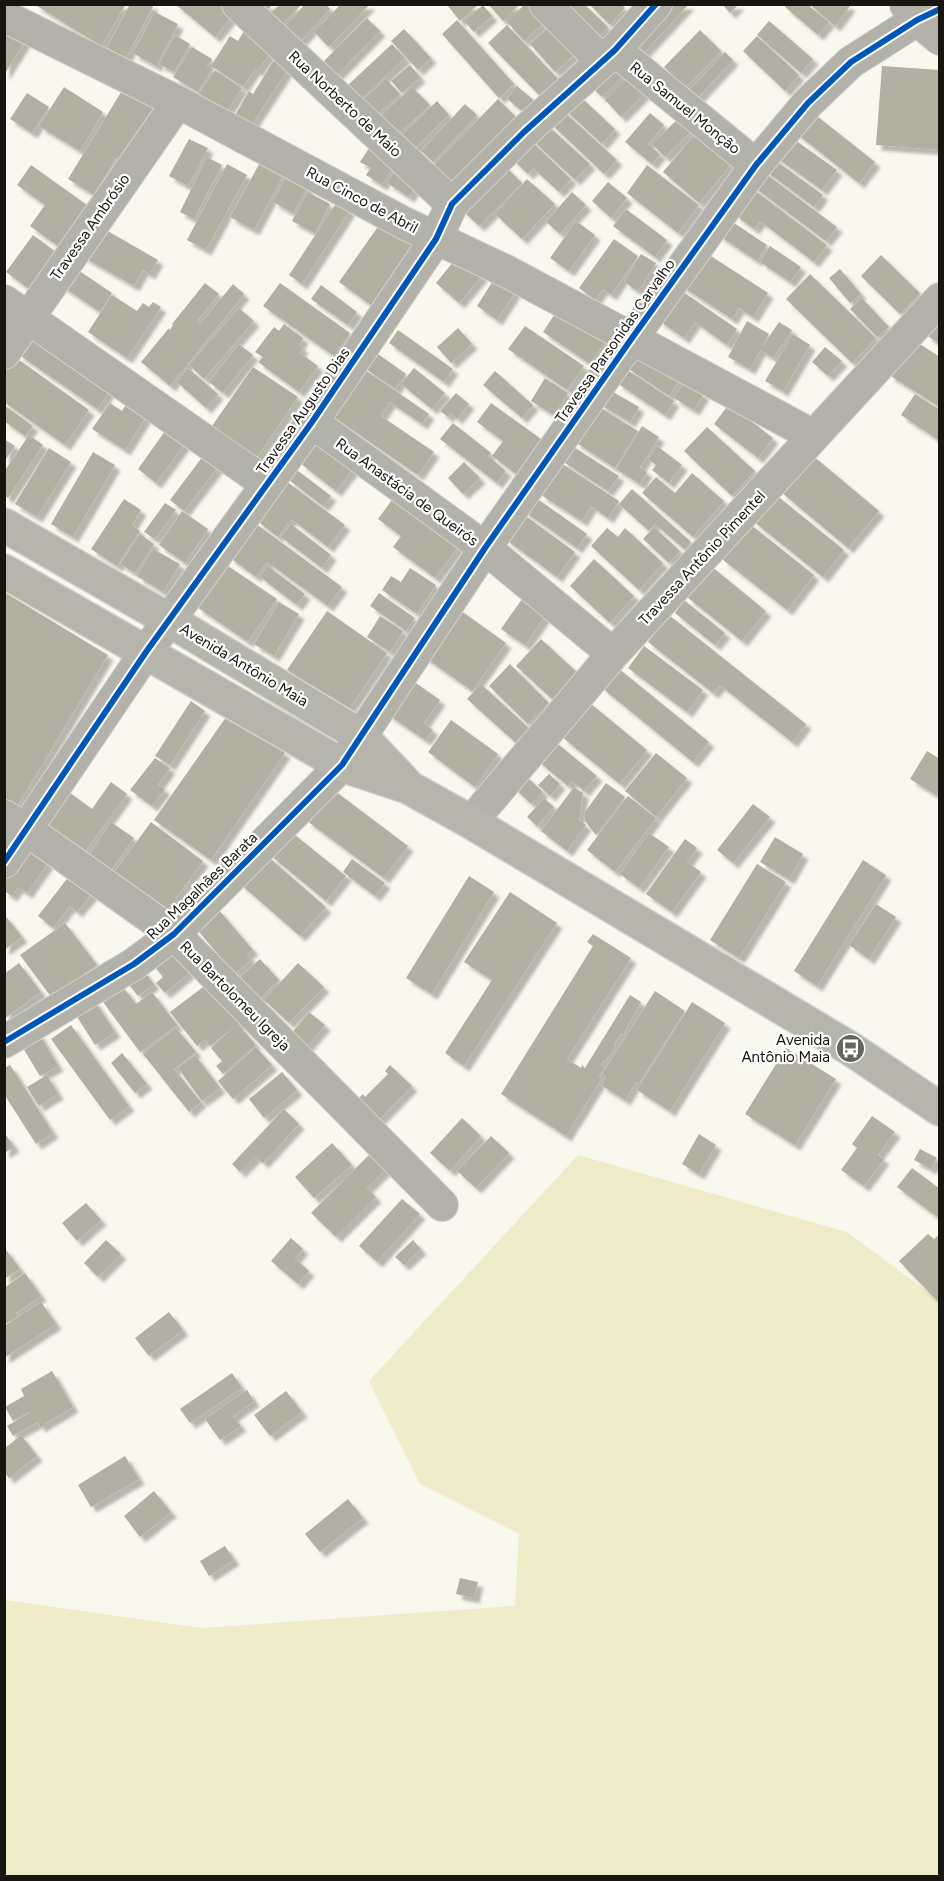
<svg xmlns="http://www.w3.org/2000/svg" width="944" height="1881" viewBox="0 0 944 1881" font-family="Figtree,sans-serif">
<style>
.green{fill:#efecca}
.building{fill:#b1b0a2;filter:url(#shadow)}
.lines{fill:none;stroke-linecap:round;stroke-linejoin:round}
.minor-casing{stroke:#d3d3cb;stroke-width:34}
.major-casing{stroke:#d3d3cb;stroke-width:36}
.minor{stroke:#b3b2aa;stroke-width:32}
.major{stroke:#b6b5ab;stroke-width:33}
.cycleway-casing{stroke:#fff;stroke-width:10}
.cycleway{stroke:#0057b8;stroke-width:6}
.labels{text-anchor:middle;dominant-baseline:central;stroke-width:4.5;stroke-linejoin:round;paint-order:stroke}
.street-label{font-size:15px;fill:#16150f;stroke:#fff}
.poi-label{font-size:15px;fill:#16150f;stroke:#fff;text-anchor:end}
</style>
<defs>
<filter id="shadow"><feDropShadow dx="5.5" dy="5.5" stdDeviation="1.5" flood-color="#0004"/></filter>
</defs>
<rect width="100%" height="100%" fill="#f8f8ee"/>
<path class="green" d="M578,1155L847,1232L939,1300V1876H5V1600L201,1628L515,1606L519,1534L420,1484L369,1381Z"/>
<path class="building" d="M34,4H126L101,46Z
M130,4H150L153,7L126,58L107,48Z
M175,4H233L238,9L215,37Z
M258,4H273L266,12Z
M305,4H326L330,9L299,43L283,29Z
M341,4H370L329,47L314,32Z
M450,4H479L460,21L448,6Z
M488,4H520L503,21Z
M525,4H533L547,20L524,41L507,22Z
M554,4H584L608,27L593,42Z
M589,4H621L625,8L610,25Z
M659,4H689L640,57L624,43Z
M722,4H739L730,13Z
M787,4H807L829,22L818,35L785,7Z
M809,4H847L850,6L835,26Z
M279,5H301L280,27L268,16Z
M483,5L492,16L474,32L464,21Z
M155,12L178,24L156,66L133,53Z
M367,18L380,31L337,75L324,61Z
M457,20L514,84L499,98L442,34Z
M769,21L813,59L801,73L757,35Z
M4,24L27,38L4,75Z
M552,24L577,52L555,72L530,44Z
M507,25L559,80L541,97L488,43Z
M404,29L431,58L418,70L391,41Z
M700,30L721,51L685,88L664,67Z
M244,31L272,50L258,71L255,69L243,87L211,66L230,36L238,41Z
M175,35L190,44L174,72L159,64Z
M757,36L799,75L785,91L743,51Z
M392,44L405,58L360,100L347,86Z
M192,47L212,59L207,66L212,69L198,92L173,77Z
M725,52L733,60L691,105L682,98Z
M613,57L627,72L602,97L587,82Z
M274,60L288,69L249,129L233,119L249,91L253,94Z
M410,65L420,77L402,93L391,81Z
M882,66L940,70V150L876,145Z
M215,70L242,88L225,114L198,95Z
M629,76L645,93L621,117L605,100Z
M386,79L400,94L376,116L362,101Z
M126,84L158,104L122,162L116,158L94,195L68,179Z
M517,86L536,102L526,114L507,99Z
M64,87L103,112L80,151L39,126Z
M412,87L430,105L390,141L373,123Z
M574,91L615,129L602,144L561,106Z
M27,93L49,107L32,133L10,119Z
M498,99L520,121L448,195L426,173Z
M437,101L449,115L411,152L398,139Z
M465,104L477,115L433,162L421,151Z
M559,107L617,160L604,174L547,120Z
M808,109L875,162L859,183L792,130Z
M650,113L664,125L648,144L660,154L652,164L625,142Z
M680,117L693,130L665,157L652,144Z
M544,122L590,164L575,180L529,137Z
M702,126L738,156L699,203L663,172Z
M788,135L837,170L822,190L773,155Z
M528,138L571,179L559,192L533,168L528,174L510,157Z
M189,139L208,148L188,186L169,176Z
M371,145L400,157L382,185L366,175L371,168L360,162Z
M207,157L222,165L194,219L180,212Z
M263,157L286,170L254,230L230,217Z
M771,157L823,195L814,207L763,169Z
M227,164L247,175L206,250L187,240Z
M31,165L87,205L58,246L30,226L45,205L17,185Z
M504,165L522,183L479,226L460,208Z
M647,165L699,205L678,233L627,193Z
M396,169L418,183L409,197L387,183Z
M762,171L837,227L826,241L751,185Z
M287,175L308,187L293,213L273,202Z
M527,179L555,204L522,239L495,214Z
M608,182L627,198L611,218L592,201Z
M753,189L827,245L814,262L760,221L754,229L734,214Z
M308,192L330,204L315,233L292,221Z
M572,192L586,205L560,234L546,222Z
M337,202L350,210L302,284L289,275Z
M626,209L667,240L655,257L613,226Z
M728,219L767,245L757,261L718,235Z
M382,221L415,245L371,305L339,282Z
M576,221L595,235L569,271L550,258Z
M99,226L158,260L150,274L143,270L134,286L82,256Z
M33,235L56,252L29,289L6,272Z
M614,239L638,256L611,295L603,289L595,300L579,288Z
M770,246L801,267L790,282L760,262Z
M703,251L768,293L753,317L739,308L732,319L680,285Z
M641,254L656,263L638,291L624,282Z
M881,255L920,293L900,314L861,276Z
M458,256L482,276L459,303L436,283Z
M72,266L112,293L100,312L60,285Z
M840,269L861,294L850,303L829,278Z
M810,274L876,338L852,363L786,299Z
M496,276L517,289L497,320L477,306Z
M205,283L219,294L197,321L200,324L233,284L244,294L170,386L141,362L169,328L170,330L173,325L172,324Z
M280,283L350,333L334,356L263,306Z
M321,285L357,312L348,325L311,299Z
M679,289L737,329L727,345L695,322L684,338L658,320Z
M112,295L137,311L143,303L149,307L153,302L161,307L127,358L88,332Z
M862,298L889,327L877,337L850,309Z
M239,308L254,321L204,379L189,365Z
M556,312L582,330L588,321L610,335L590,364L543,332Z
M940,316V344L926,335Z
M747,321L769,334L750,369L728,357Z
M779,322L792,330L773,358L760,350Z
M284,324L303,338L299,345L303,348L300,353L318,366L299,392L258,362L263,357L255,352L274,327L279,331Z
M525,326L584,366L567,390L508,349Z
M458,328L472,344L451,363L437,347Z
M398,330L453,369L444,382L389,343Z
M33,333L112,387L97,409L18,354Z
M793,334L810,345L783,391L765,381Z
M912,339L940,357V407L889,375Z
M239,344L253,355L223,393L209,382Z
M825,347L842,361L828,376L812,362Z
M641,349L682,377L669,396L627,368Z
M378,354L406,374L395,389L367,370Z
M15,357L89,410L65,445L4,402V371Z
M253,367L298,397L257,457L212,426Z
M188,368L218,394L206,408L177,382Z
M414,368L445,393L432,409L401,384Z
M364,369L429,414L422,424L390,402L381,416L434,452L418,475L332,416Z
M626,369L674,401L665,415L617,383Z
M495,371L533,405L522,418L483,385Z
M545,378L568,393L554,415L531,401Z
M684,382L704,394L694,410L674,398Z
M608,389L639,407L630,422L599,404Z
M456,393L469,404L457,419L451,413L448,417L440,411Z
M915,394L940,410V441L901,415Z
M110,403L122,411L127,403L147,415L125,450L92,429Z
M491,403L541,439L516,474L492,456L503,441L477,422Z
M729,404L773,438L758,458L714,424Z
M4,405L33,426L25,436L4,421Z
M598,406L638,431L615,468L575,442Z
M453,423L491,453L488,456L506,471L497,483L440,439Z
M170,424L189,438L156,483L138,469Z
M642,426L659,437L640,467L647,472L640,484L616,469Z
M707,427L755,471L732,496L684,451Z
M29,435L43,445L8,498L4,495V472Z
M4,439L15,446L4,462Z
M318,441L354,468L336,491L300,463Z
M572,446L619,476L608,491L562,461Z
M657,446L682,465L669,483L652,470L656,465L648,459Z
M49,448L71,462L37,517L15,504Z
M93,452L115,465L73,537L51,524Z
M206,452L221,463L184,511L170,500Z
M812,455L879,511L848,548L781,492Z
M464,462L480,478L463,494L448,478Z
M561,463L619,501L608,518L591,506L582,521L541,495Z
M297,470L331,496L323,506L289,480Z
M692,473L724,501L693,537L642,493L656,477L675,493Z
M286,481L345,525L328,547L291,519L278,537L257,521Z
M632,489L691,542L684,549L655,524L649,531L619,504Z
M775,494L844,550L823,577L753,521Z
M532,495L587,534L577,548L522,510Z
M394,497L460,544L435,578L393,547L401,536L378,519Z
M124,499L141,510L132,525L140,531L117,566L91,549Z
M165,503L176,510L155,539L144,532Z
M182,511L208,529L185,563L159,545Z
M523,514L575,552L557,577L505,539Z
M255,523L342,587L328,606L267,562L256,577L229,557Z
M291,524L331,555L322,568L281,537Z
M750,524L814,575L787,610L722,559Z
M654,527L680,551L669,563L643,539Z
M607,528L618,537L625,528L663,563L639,590L591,546Z
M140,534L154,544L135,573L120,564Z
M153,549L180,564L163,592L137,576Z
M594,559L634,596L610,623L570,586Z
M225,564L277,599L248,642L197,607Z
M268,566L305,594L297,605L260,577Z
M711,566L766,611L742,641L687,597Z
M410,568L436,585L417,614L382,590L391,576L401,582Z
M4,592L108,655L12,815L4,810Z
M379,593L415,618L406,631L370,606Z
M522,599L545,616L525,645L501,629Z
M684,600L725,633L715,645L675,613Z
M279,602L299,614L274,656L254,644Z
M457,608L506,643L472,691L423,656Z
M327,611L387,653L347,712L287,670Z
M669,615L806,724L792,742L720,685L713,693L648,642Z
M380,616L403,631L390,652L367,637Z
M541,639L578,673L553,700L516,666Z
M644,646L703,690L687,712L628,668Z
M510,664L549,703L528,724L489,686Z
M618,668L709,742L693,762L602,688Z
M410,679L440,700L424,723L433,730L425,740L387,714Z
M481,684L529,728L516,743L467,699Z
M191,701L205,711L170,765L155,756Z
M590,703L647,750L620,784L562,737Z
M229,713L285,753L211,860L154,820Z
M451,720L498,754L475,787L428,752Z
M553,740L597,776L584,791L572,781L568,786L537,760Z
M927,751L940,759V789L936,795L910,779Z
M656,753L687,778L656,817L625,791Z
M155,758L170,768L158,785L165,789L152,806L130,790Z
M549,774L560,784L550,796L538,785Z
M525,775L543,792L531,804L513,787Z
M111,782L127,794L81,857L40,827L66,790L92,809Z
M606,783L625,797L596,835L585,821V812Z
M574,787L583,793L579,820L586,825L567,851L541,831Z
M331,788L408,846L384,878L307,821Z
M628,796L656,818L615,872L587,850Z
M544,798L554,807L537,826L527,817Z
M753,804L770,817L733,863L717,850Z
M111,822L134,838L107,876L85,861Z
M151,822L203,861L165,913L113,874Z
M290,831L346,876L326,901L270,855Z
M649,833L669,847L639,888L620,874Z
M775,837L803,854L789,879L760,862Z
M685,839L697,848L687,862L701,872L672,912L646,894Z
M32,841L53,856L27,893L18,887L12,896L4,891V879Z
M265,854L326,907L300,936L239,883Z
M352,859L385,883L375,896L343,872Z
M863,860L886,875L817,986L794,971Z
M757,864L786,882L739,958L710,940Z
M70,875L93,893L77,912L70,906L53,928L38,916Z
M469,876L494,892L432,994L406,978Z
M510,892L557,923L464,1066L445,1053L492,980L464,962Z
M876,904L896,917L869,959L849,945Z
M218,909L253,950L247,954L251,960L234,974L196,928Z
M4,914L22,937L4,950Z
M65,923L97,965L52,998L20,955Z
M593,934L631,958L567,1059L581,1068L582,1065L585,1068L630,995L641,1002L623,1035L621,1034L614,1044L616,1045L605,1062L603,1061L601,1065L605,1068L599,1076L602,1078L566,1136L501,1094L593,946L587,942Z
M175,943L195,968L165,993L156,983L163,977L151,962Z
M260,959L279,980L259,999L239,978Z
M19,963L41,992L4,1019V974Z
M298,963L324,987L289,1023L264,1000Z
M142,969L154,984L138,996L126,981Z
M207,984L242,1021L238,1024L256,1045L223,1074L216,1066L222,1061L211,1048L234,1027L210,1046L205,1039L197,1046L170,1012Z
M123,987L136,1004L152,992L177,1025L140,1052L103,1002Z
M655,991L685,1011L639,1083L636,1082L625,1100L601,1085L606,1077L602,1074Z
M94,1000L115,1032L95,1045L74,1012Z
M692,1002L725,1023L670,1111L637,1090Z
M309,1012L325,1025L306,1048L290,1035Z
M71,1025L129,1106L110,1120L51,1039Z
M176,1028L196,1052L174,1069L201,1102L189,1112L143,1054Z
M38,1032L58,1066L40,1076L20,1043Z
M256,1047L272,1065L233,1099L218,1081Z
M786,1048L836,1079L795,1145L745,1114Z
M122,1053L147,1084L135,1093L111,1063Z
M195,1055L220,1088L202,1101L178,1068Z
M10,1065L53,1133L36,1144L4,1094V1068Z
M390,1065L412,1086L376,1123L355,1102L363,1094L365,1097L388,1074L385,1071Z
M282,1072L297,1090L264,1118L249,1099Z
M47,1075L58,1094L39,1106L27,1087Z
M284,1109L299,1124L263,1163L256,1156L240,1172L232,1164Z
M872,1116L895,1132L878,1155L884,1159L864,1186L841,1170L857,1148L852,1144Z
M462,1118L481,1136L450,1171L430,1153Z
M4,1132L14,1147L4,1153Z
M699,1134L716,1145L699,1174L682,1164Z
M491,1136L509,1153L476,1188L457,1171Z
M332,1143L352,1165L314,1198L295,1177Z
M920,1149L937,1158L931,1169L914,1160Z
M371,1153L386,1169L367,1188L376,1197L336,1237L311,1213Z
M912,1168L940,1189V1219L897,1187Z
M402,1199L420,1214L377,1262L359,1246Z
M86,1203L101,1220L77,1241L62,1223Z
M928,1234L934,1239L940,1234V1304L899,1261Z
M291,1238L303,1249L295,1258L309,1271L298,1284L271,1261Z
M106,1240L121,1254L98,1277L84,1263Z
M413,1240L421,1249L404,1265L395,1257Z
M4,1247L20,1269L4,1279Z
M25,1273L41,1296L16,1313L18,1316L4,1325V1288Z
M41,1302L56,1324L4,1358V1326Z
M169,1312L183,1330L149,1356L135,1338Z
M52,1371L73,1407L40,1427L38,1422L13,1436L7,1426L29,1413V1412L13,1421L5,1407L24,1396L21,1389Z
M232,1373L242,1388L190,1423L180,1409Z
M247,1390L254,1401L233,1416L241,1426L220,1440L205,1419Z
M286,1391L302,1412L270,1436L254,1415Z
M21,1435L37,1456L9,1478L4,1472V1449Z
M125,1456L139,1479L91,1507L78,1485Z
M154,1491L171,1512L140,1537L124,1516Z
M348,1499L363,1518L320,1552L305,1534Z
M225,1546L234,1560L209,1576L200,1561Z
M460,1578L478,1582L474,1598L456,1594Z"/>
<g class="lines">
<defs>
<path id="minor" d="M238,4L452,204
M545,4L602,61
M906,5L917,20L940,39
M4,16L178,102L404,223L508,272L814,436
M615,50L756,165
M4,301L267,484
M4,353L178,102
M312,422L485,548L613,654
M4,816L27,830L174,934L442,1205
M471,822L613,654L940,299
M4,862L146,652L312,422L436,239L452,204L524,132L615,50L656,4
M4,1042L134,964L174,934L342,765L485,548L632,338L756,165L808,103L851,62L917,20L940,9"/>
<path id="major" d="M4,525L169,620L361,736L407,785
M4,571L342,765L408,787L471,822L851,1049L940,1109"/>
</defs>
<use href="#minor" class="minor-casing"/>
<use href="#major" class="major-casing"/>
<use href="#minor" class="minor"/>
<use href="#major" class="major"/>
<defs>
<path id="cycleway" d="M4,862L146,652L312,422L436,239L452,204L524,132L615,50L656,4
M4,1042L134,964L174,934L342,765L485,548L632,338L756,165L808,103L851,62L917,20L940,9"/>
</defs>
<use href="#cycleway" class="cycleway-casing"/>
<use href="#cycleway" class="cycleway"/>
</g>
<defs>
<symbol id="bus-disc" viewBox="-11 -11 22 22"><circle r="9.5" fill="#65645d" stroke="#fff"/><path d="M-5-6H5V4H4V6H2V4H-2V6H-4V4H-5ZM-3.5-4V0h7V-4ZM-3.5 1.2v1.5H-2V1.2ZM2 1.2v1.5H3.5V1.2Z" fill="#fff"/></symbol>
</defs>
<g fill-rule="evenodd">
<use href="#bus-disc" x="834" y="1032" width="33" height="33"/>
</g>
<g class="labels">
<g class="street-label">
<text transform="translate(345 104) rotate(43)">Rua Norberto de Maio</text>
<text transform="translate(685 108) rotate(39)">Rua Samuel Monção</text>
<text transform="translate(362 200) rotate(28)">Rua Cinco de Abril</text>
<text transform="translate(90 227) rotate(-55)">Travessa Ambrósio</text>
<text transform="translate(615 341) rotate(-55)">Travessa Parsonidas Carvalho</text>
<text transform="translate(303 411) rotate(-55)">Travessa Augusto Dias</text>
<text transform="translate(407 492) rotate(36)">Rua Anastácia de Queirós</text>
<text transform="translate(702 558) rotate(-47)">Travessa Antônio Pimentel</text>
<text transform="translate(244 665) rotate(31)">Avenida Antônio Maia</text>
<text transform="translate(202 886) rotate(-44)">Rua Magalhães Barata</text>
<text transform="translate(235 996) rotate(45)">Rua Bartolomeu Igreja</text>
</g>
<g class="poi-label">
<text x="830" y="1040">Avenida<tspan x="830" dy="17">Antônio Maia</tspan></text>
</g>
</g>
<rect width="944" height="1881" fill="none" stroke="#16150f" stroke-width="12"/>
</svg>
